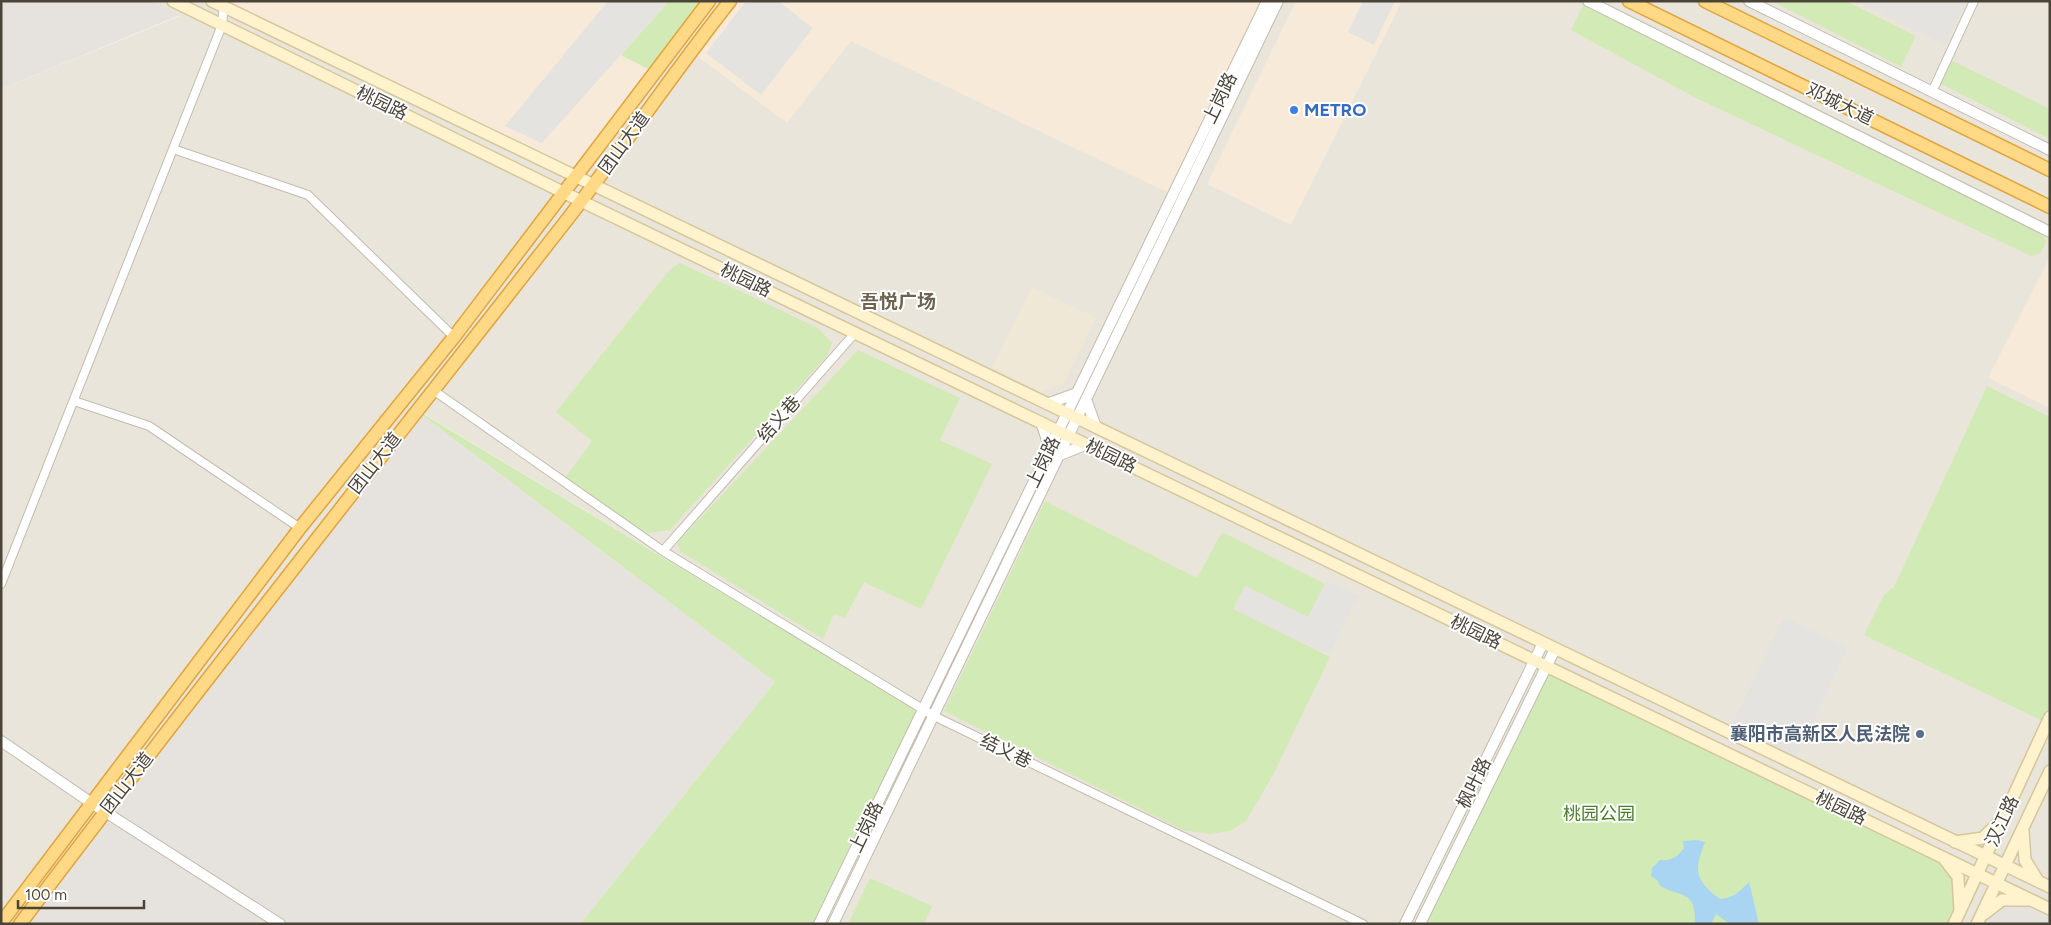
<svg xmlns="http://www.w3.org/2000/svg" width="2051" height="925" viewBox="0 0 2051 925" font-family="Figtree,'Noto Sans SC',sans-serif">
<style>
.residential{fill:#eae5da}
.commercial{fill:#f7ead8}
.industrial{fill:#e6e2dd}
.education{fill:#efe8d6}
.green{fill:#d2eab5}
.parking{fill:#e5e3e0}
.water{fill:#a9d4f2}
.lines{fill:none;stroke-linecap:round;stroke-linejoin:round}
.minor-casing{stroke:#c2bbae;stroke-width:10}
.tertiary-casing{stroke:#c2bbae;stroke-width:12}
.secondary-casing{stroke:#d6c79b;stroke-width:14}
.trunk-casing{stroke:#e0a43c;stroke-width:15}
.minor{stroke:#fff;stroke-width:8}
.tertiary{stroke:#fff;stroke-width:10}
.secondary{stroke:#fff3cd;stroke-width:11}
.trunk{stroke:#ffd985;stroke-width:12}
.shop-dot{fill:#3f7fe0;stroke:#fff;stroke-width:2}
.service-dot{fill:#5c6f8a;stroke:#fff;stroke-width:2}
.labels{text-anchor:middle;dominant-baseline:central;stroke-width:4;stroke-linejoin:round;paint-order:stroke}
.street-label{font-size:18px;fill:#4b4439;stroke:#fff}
.shop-label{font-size:18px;font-weight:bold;fill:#366cbe;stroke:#fff;text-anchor:start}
.service-label{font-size:18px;font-weight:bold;fill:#4e5e75;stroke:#fff;text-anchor:end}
.park-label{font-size:18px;fill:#4a7f2a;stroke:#fff}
.neighbourhood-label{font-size:19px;font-weight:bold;fill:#6e6250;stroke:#fff}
</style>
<rect width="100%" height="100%" fill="#f6f3ec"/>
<path class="residential" d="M151,1H2050V914L1977,924H825L926,715L411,406L20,924H1V89L180,16Z"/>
<path class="commercial" d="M225,1H709L577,176Z
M730,1H1267L1173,195L851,41L787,123L690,51Z
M1296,1H1402L1291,225L1207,184Z
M2050,257V408L1988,378Z"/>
<path class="industrial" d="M1,1H151L180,15L1,89Z
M1855,1H1966L1944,45Z
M410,406L775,682L580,924H20Z
M2005,893L2050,914V924H1977L1980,917Z"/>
<path class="education" d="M1032,287L1096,318L1064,383L1040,392L992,368Z"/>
<path class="green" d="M669,1H709L654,72L621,55Z
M1585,1L2040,228L2046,241L2041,253L2031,256L1694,97L1571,30Z
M1772,1H1846L1916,36L1901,67Z
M1953,61L2050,109V139L1941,84L1940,80L1949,62Z
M680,263L818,328L832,343L827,356L670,530L648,533L560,485L592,441L556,412L654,289L672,268Z
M858,350L960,398L940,440L992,464L921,609L864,582L845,618L834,614L823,639L681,552L677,543Z
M1987,386L2050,417V717L2047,723L1864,635L1884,595L1894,587Z
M410,406L926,715L825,924H580L775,682Z
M1045,501L1197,578L1222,532L1325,584L1308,617L1246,586L1234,609L1330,657L1273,775L1246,821L1230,831L1210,834L1183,830L944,711Z
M1546,666L1942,857L1958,877L1954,924H1420Z
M870,878L932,906L924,924H848Z"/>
<path class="parking" d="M608,1H669L542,143L505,126Z
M746,1H778L813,28L761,95L706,53Z
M1363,1H1395L1374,45L1348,32Z
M1861,1H1962L1942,41Z
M1327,581L1359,596L1329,655L1233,609L1245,586L1308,617Z
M1784,617L1848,648L1796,757L1731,726Z"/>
<path class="water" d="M1697,840L1705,842C1694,870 1694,880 1720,899C1734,898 1739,892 1749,882L1759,924H1730L1716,914L1711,924H1695C1696,890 1683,898 1660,886L1658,881L1651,876L1652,868L1660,860C1671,861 1678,857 1684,848L1683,841Z"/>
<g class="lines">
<defs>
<path id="minor" d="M1932,92L1974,1
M173,149L308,195L454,337
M433,390L663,551L855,333
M74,401L149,426L300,528
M663,551L934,716L1363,924
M1,584L222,25L224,3"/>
<path id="tertiary" d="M1588,1L2050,232
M1749,1L2050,150
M1086,399L1096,427
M1047,404L1077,393
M1041,422L1050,449
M1060,455L1087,444
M1,741L93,804L280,924
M819,924L1267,1
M833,924L1278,1
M1405,924L1543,643
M1420,924L1555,649"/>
<path id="secondary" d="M173,1L581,201L2050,909
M212,1L2050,887
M2023,831L2025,860L2038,881
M1955,842L1983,838L1999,822
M1945,860L1958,877L1960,910
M1984,914L2002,900H2028
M1954,924L2050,717
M1977,924L2050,771"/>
<path id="trunk" d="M1629,1L2050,207
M1705,1L2050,170
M1,923L300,528L454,337L709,1
M20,924C199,687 383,455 566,221C622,149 673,73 730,1"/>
</defs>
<use href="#minor" class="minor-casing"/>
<use href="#tertiary" class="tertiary-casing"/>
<use href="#secondary" class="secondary-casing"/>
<use href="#trunk" class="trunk-casing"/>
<use href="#minor" class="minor"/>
<use href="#tertiary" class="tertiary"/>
<use href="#secondary" class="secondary"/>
<use href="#trunk" class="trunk"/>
</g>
<circle class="shop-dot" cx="1294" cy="110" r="5"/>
<circle class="service-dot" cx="1920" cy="734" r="5"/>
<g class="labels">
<g class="street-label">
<text transform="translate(1220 98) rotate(-64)">上岗路</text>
<text transform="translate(382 103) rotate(26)">桃园路</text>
<text transform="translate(1840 104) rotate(26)">邓城大道</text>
<text transform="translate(624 143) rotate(-54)">团山大道</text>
<text transform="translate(746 280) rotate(26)">桃园路</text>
<text transform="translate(779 419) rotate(-49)">结义巷</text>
<text transform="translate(1111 456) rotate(26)">桃园路</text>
<text transform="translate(1043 462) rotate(-64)">上岗路</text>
<text transform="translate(375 463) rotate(-52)">团山大道</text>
<text transform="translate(1476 632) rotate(26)">桃园路</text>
<text transform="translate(1006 751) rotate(26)">结义巷</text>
<text transform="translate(127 783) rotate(-52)">团山大道</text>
<text transform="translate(1474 783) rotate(-64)">枫叶路</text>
<text transform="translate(1841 808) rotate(26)">桃园路</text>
<text transform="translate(2002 821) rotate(-65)">汉江路</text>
<text transform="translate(866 827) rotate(-64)">上岗路</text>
</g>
<g class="shop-label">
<text x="1304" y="110">METRO</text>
</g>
<g class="service-label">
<text x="1910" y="734">襄阳市高新区人民法院</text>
</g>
<g class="park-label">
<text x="1599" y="814">桃园公园</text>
</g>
<g class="neighbourhood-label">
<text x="898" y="301">吾悦广场</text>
</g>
</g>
<rect width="2051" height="925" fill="none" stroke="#4b4439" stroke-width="5"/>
<path d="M18 900v8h126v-8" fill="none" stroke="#4b4439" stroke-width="2.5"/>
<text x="25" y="900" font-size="15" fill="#4b4439" stroke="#ffffff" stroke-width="4" paint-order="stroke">100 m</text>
</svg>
